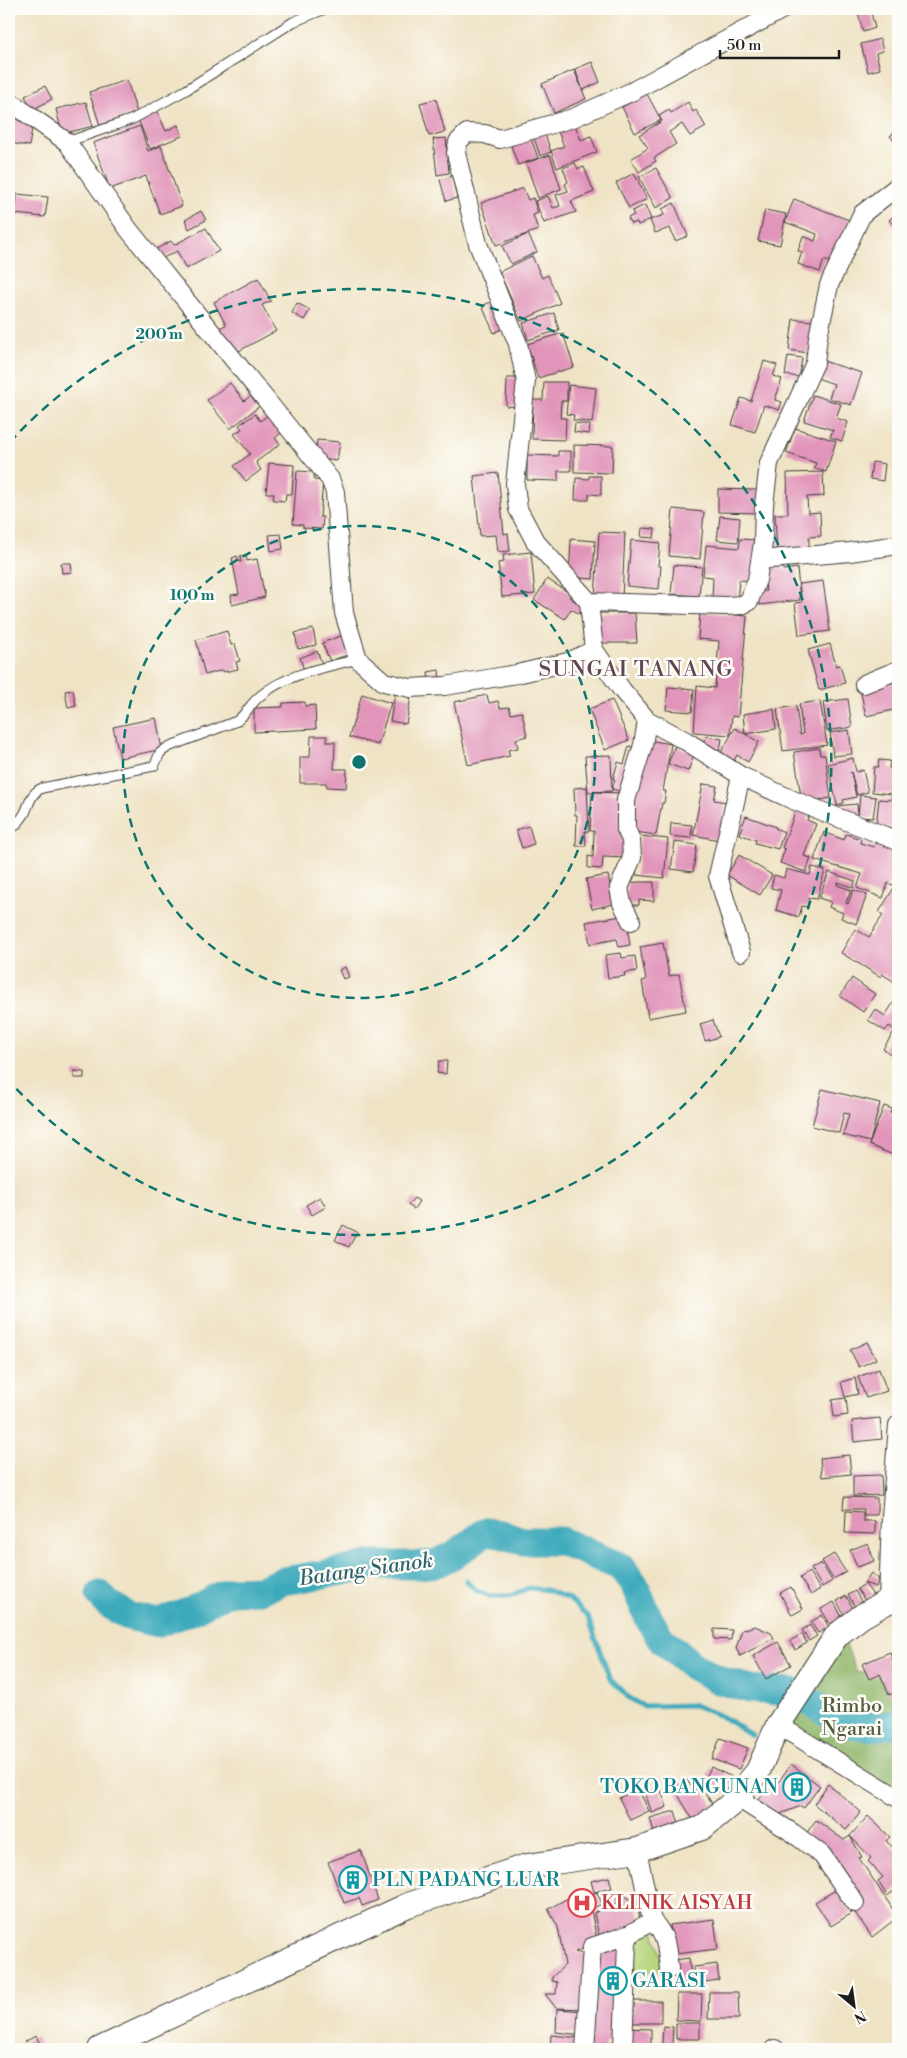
<svg xmlns="http://www.w3.org/2000/svg" width="907" height="2058" viewBox="0 0 907 2058" font-family="'Libre Bodoni',serif">
<style>
.green{fill:#b7d67d;stroke:#6a794c}
.forest{fill:#91b76c;stroke:#566a44}
.lines{fill:none;stroke-linecap:round;stroke-linejoin:round}
.stream{stroke:#3daabc;stroke-width:5}
.river{stroke:#3daabc;stroke-width:29}
.building{fill:#e195ba}
.lane-casing{stroke:#3c3a35;stroke-width:11}
.street-casing{stroke:#3c3a35;stroke-width:20}
.secondary-casing{stroke:#3c3a35;stroke-width:26}
.lane{stroke:#fff;stroke-width:9}
.street{stroke:#fff;stroke-width:18}
.secondary{stroke:#fff;stroke-width:24}
.ring{fill:none;stroke:#0f766e;stroke-width:2.5;stroke-dasharray:9 6}
.labels{text-anchor:middle;dominant-baseline:central;stroke-width:5;stroke-linejoin:round;paint-order:stroke}
.park-label{font-size:20px;fill:#525d3e;stroke:#fdfcf7}
.culture-label{font-size:20px;fill:#0d838f;stroke:#fdfcf7;text-anchor:start}
.health-label{font-size:20px;fill:#be3a42;stroke:#fdfcf7;text-anchor:start}
.water-label{font-size:21px;font-style:italic;fill:#2c636c;stroke:#fdfcf7}
.quarter-label{font-size:22px;letter-spacing:1px;fill:#614653;stroke:#fdfcf7}
.centre{fill:#0f766e;stroke:#fdfcf7;stroke-width:2.5}
.ring-label{font-size:15px;text-anchor:middle;font-weight:bold;fill:#0f766e;stroke:#fdfcf7;stroke-width:5;stroke-linejoin:round;paint-order:stroke}
</style>
<rect width="100%" height="100%" fill="#fdfcf7"/>
<filter id="ink" filterUnits="userSpaceOnUse"><feTurbulence type="fractalNoise" baseFrequency=".02" numOctaves="2"/><feDisplacementMap in="SourceGraphic" scale="10" xChannelSelector="R" yChannelSelector="G"/><feConvolveMatrix kernelMatrix="1 2 1 2 8 2 1 2 1" color-interpolation-filters="sRGB"/></filter>
<filter id="wash" filterUnits="userSpaceOnUse"><feTurbulence type="fractalNoise" baseFrequency=".0096" numOctaves="4" result="noise"/><feDisplacementMap in="SourceGraphic" scale="20" xChannelSelector="R" yChannelSelector="G"/><feGaussianBlur stdDeviation="1.12" result="paint"/><feColorMatrix in="noise" values="0 0 0 0 0 0 0 0 0 0 0 0 0 0 0 0 0 1.4 0 .05"/><feComposite in="paint" operator="in"/></filter>
<g filter="url(#wash)">
<rect width="100%" height="100%" fill="#efe3c5"/>
<path class="green" d="M654,1930L665,1970L632,1972L633,1939Z"/>
<path class="forest" d="M838,1624L857,1673L874,1668L887,1689L898,1685V1807L786,1740L755,1754Z"/>
<g class="lines">
<path class="stream" d="M466,1581L477,1591L490,1596H509L529,1588L547,1590L569,1599L588,1617L610,1679L628,1697L643,1706L694,1705L721,1716L752,1735"/>
<path class="river" d="M100,1595L107,1603L128,1616L158,1623L191,1611L217,1597L232,1591L260,1590L283,1581L343,1571L369,1565H422L437,1563L457,1553L485,1532L501,1534L523,1541H561L621,1567L634,1584L650,1621L661,1639L693,1666L719,1680L750,1689L793,1692L834,1716L854,1725L874,1727L898,1723"/>
</g>
<g id="blocks">
<path class="building" d="M857,9H870L875,28L863,32Z
M880,39L883,51L876,53L880,69L868,72L861,44Z
M592,62L600,82L583,90L575,69Z
M574,70L586,99L554,113L542,84Z
M127,80L137,113L100,125L89,92Z
M45,86L52,99L32,110L25,96Z
M647,94L661,120L635,133L622,107Z
M436,99L445,132L429,136L420,103Z
M86,102L93,126L62,134L56,109Z
M688,102L693,112L696,110L706,127L690,136L682,124L669,132L676,144L654,158L656,161L639,172L631,159L648,148L639,135L662,121L659,116L669,110L671,113Z
M157,111L166,131L178,125L182,136L150,149L138,119Z
M9,112L20,114L19,121L33,123L29,146L9,143Z
M898,117V128L893,121Z
M574,123L581,140L591,136L597,152L557,168L551,151L564,146L557,129Z
M140,126L148,151L161,146L182,206L160,214L146,176L110,189L93,143Z
M898,130V146L890,136Z
M544,131L551,152L540,156L533,135Z
M446,138L449,173L437,175L433,139Z
M531,138L538,158L518,165L511,146Z
M550,155L561,189L538,198L526,163Z
M575,163L578,169L584,167L594,192L571,201L576,212L544,223L535,201L548,196L553,208L560,206L556,195L568,191L565,184L568,182L563,168Z
M656,168L673,198L656,208L639,177Z
M634,173L647,199L629,208L616,183Z
M452,176L457,198L446,201L440,180Z
M523,188L528,200L533,198L538,213L533,215L538,230L496,245L481,203Z
M17,194L48,197L45,217L15,214Z
M794,199L849,220L831,263L824,260L820,272L798,264L802,252L798,251L803,236L815,241L817,234L785,222Z
M674,203L688,236L675,241L670,228L655,233L650,220L664,215L662,209Z
M645,205L651,219L638,225L637,222L631,224L628,218L634,215L632,211Z
M765,210L786,214L780,245L758,241Z
M201,211L206,220L189,229L185,220Z
M898,212V230L889,220Z
M206,228L219,251L186,269L177,251L161,259L156,249L171,241L174,245Z
M528,234L537,252L511,264L502,246Z
M532,256L542,278L548,275L560,303L521,321L499,272Z
M258,278L271,301L262,305L276,331L233,354L219,328L226,325L214,302Z
M495,300L506,327L494,333L482,306Z
M297,303L310,310L304,320L292,313Z
M554,313L559,330L528,340L523,323Z
M793,319L812,321L808,353L789,350Z
M563,333L574,367L538,378L527,344Z
M788,356L802,358L799,377L785,375Z
M764,361L777,365L773,376L782,379L775,400L782,402L779,410L764,405L755,432L732,425L741,398L751,401Z
M823,361L862,373L851,405L829,398L834,384L817,378Z
M507,378H519L518,407L506,406Z
M544,382H567V401H561L560,418H566L565,440L532,439L533,400H543Z
M230,383L244,401L253,394L261,405L230,429L207,400Z
M569,385L596,388L592,423L573,420L574,415L566,414Z
M813,395L841,404L836,418L848,422L842,441L830,437L833,430L804,421Z
M255,414L260,421L268,415L281,433L275,438L280,444L256,462L261,470L246,481L234,466L250,454L234,434L242,429L239,425Z
M575,423L590,425L589,434L574,432Z
M795,428L836,441L826,472L814,468L816,463L786,453Z
M317,440L340,442L337,461L315,458Z
M574,445L613,446L612,473L574,472Z
M558,451H571V471H558V481L527,480V455L558,456Z
M872,462L885,464L883,481L870,479Z
M269,463L294,465L292,494H286L285,501L273,500L274,493H266Z
M297,471L314,472V480L323,481L320,517H323L322,529L303,528V525L293,524Z
M823,472L824,496L807,497L808,513L820,512L821,536L809,537V553L777,555L775,514H788L787,473Z
M498,473L504,534L508,533L510,551L498,552L496,535L480,536L474,476Z
M589,476H601V495L589,494V500H575L576,478L589,479Z
M718,489L759,490L758,513L718,512Z
M673,509L704,512L700,559L669,556Z
M720,516L740,518L738,542L717,540Z
M642,528L655,529L654,538L641,537Z
M599,532L625,533L622,598L595,597Z
M281,534L283,549L271,551L269,535Z
M571,539L595,541L593,579L569,577Z
M740,539L758,540L754,581L739,580L737,601L712,599L713,577L703,576L706,545L739,548Z
M631,540L660,543L658,566H661L659,589L627,586Z
M531,552L535,594L502,597L498,563L504,562L503,555Z
M246,555L247,561L257,559L265,597L232,605L231,595L239,594L232,558L237,556L239,562H241L240,556Z
M782,561L783,570L797,568L800,600L759,605L758,592L766,591L763,563Z
M61,563H71L72,572L62,573Z
M674,565L702,567L699,596L671,594Z
M547,579L571,594L569,597L576,602L577,599L585,604L580,614L571,609L565,619L534,600Z
M823,581L830,631L799,635L795,603L802,602L799,584Z
M700,612L747,616L738,717L732,716L730,735L694,732L697,686L715,688L719,641L698,639Z
M598,613H635L637,643H598Z
M313,629L316,645L298,649L295,633Z
M227,631L231,645L235,644L240,661L236,662L238,669L224,672L223,670L205,675L196,640Z
M343,635L350,654L330,661L322,643Z
M830,644L836,666L840,665L845,683L819,690L808,650Z
M317,651L322,664L304,670L300,658Z
M439,670L440,681L429,682L428,672Z
M898,674V709L866,716L860,689L892,683L891,676Z
M668,687L694,689L692,712L666,710Z
M73,690L76,706L68,708L65,691Z
M362,694L391,703L378,745L349,737Z
M395,694L411,697L406,724L390,721Z
M487,695L489,703L498,701L500,708L509,707L511,714L522,712L527,736L516,739L518,748L508,750L510,756L468,765L454,702Z
M848,699L852,727L827,731L823,702Z
M612,700L629,740L605,750L589,709Z
M820,701L827,745L783,751L777,709L796,706L800,735L803,734L799,704Z
M305,702V706L315,705L316,729L254,732V708L283,707V703Z
M774,709L776,729L745,734L743,714Z
M156,718L162,749L120,758L113,727Z
M735,728L759,742L748,762L737,755L731,766L718,758Z
M849,730L852,754L833,756L830,733Z
M311,736H327V742H335L334,769H347L346,788L327,787L326,783H300V757H310Z
M706,736L722,739L720,750L704,747Z
M647,740L671,744L663,791H666L664,803H662L656,835L627,831Z
M629,746L640,750L627,793L612,789L615,779H613L618,762L624,764Z
M675,746L695,753L688,771L668,764Z
M819,748L820,755H825L831,798L802,803L794,752Z
M611,755L612,791L588,792L585,756Z
M853,758L856,772L863,770L868,792L857,795L851,772L856,797L843,800L844,803L837,805L828,764Z
M879,760L890,761L889,768L898,769L897,828L876,826L879,799L891,800L892,794L872,792L874,767H878Z
M703,784L717,786L714,800L726,802L719,840L693,835Z
M587,787L589,831H585L586,846H576L577,815H575L574,788Z
M592,792L625,793L627,858L603,857L602,869L588,868V856L593,857L594,831H590Z
M860,795L876,797L873,818L858,817Z
M857,804L858,814L837,815L836,806Z
M797,807L810,812L807,820L816,824L804,856L811,858L806,872L780,863L785,849L782,848Z
M746,816L776,827L775,828L784,832L778,849L755,843L756,840L739,834Z
M671,823L692,825L691,838L670,836Z
M529,826L534,844L522,848L516,830Z
M824,832L844,840L846,834L861,839L860,843L874,847L876,842L898,850V887L888,883L883,898L857,888L862,874L814,860Z
M640,836L668,839L664,878L636,875Z
M675,842L697,845L693,872L671,869Z
M739,855L772,875L760,895L727,875Z
M812,867L825,870L817,899L809,898L807,907L802,906L799,917L776,910L781,890L771,888L774,875L784,878L786,869L810,875Z
M829,872L855,881L853,888L838,882L837,885L851,890L846,903L848,904L853,890L867,895L856,924L841,918L843,913L829,907L831,902L819,898Z
M608,875L614,904L592,909L586,879Z
M640,882H654V901L639,900V905H626L627,883Z
M895,886L898,888V984L882,974L881,977L841,953L855,929L869,937L883,915L879,912Z
M622,916L627,924L630,945L619,947L617,939L590,944L586,922Z
M663,943L669,976L679,974L686,1011L648,1018L642,981L646,980L640,947Z
M621,953L622,958L635,956L637,971L624,973L625,976L608,978L605,955Z
M345,967L349,977L343,979L339,970Z
M852,978L875,994L863,1012L840,996Z
M895,1000L898,1002V1059L883,1049L895,1030L889,1026L885,1031L868,1020L875,1009L885,1016Z
M713,1020L719,1037L705,1041L700,1024Z
M439,1061H447L446,1074L437,1073Z
M74,1071L84,1072V1078H74Z
M822,1089L880,1103L870,1142L843,1135L849,1114L844,1113L839,1133L812,1126Z
M884,1106L892,1109L890,1113L898,1116V1157L869,1145Z
M320,1197L326,1207L312,1215L306,1205Z
M414,1198L419,1201L414,1209L408,1205Z
M343,1225L357,1232L349,1247L335,1240Z
M867,1342L876,1359L859,1367L850,1350Z
M879,1369L887,1391L866,1398L858,1377Z
M855,1378L858,1394L845,1397L841,1382Z
M846,1398L848,1415L834,1417L832,1400Z
M880,1418L882,1439L854,1442L852,1421Z
M849,1455L851,1474L822,1477L820,1458Z
M881,1475L882,1495L853,1496V1476Z
M844,1497L877,1498V1515H864V1509H843Z
M846,1511L863,1512V1521H875V1534L845,1533Z
M868,1543L874,1561L857,1567L850,1550Z
M834,1554L846,1572L833,1579L822,1561Z
M821,1563L832,1581L822,1587L811,1569Z
M809,1572L820,1589L811,1595L800,1578Z
M871,1573L879,1579L876,1587L864,1583Z
M865,1584L873,1595L865,1600L857,1589Z
M791,1587L803,1609L792,1615L780,1593Z
M855,1591L862,1603L855,1607L848,1595Z
M846,1596L854,1610L844,1615L837,1601Z
M834,1602L842,1617L830,1624L821,1609Z
M822,1615L829,1627L818,1633L811,1622Z
M810,1625L817,1636L809,1641L802,1630Z
M755,1626L771,1633L774,1638L740,1656L736,1648L742,1630Z
M714,1629L732,1630L731,1640L714,1639Z
M802,1634L807,1643L795,1650L790,1641Z
M778,1642L791,1665L766,1679L753,1656Z
M890,1652L894,1662L898,1660V1691L889,1695L880,1674L869,1679L862,1664Z
M720,1738L748,1748L739,1769L712,1759Z
M791,1764L820,1786L804,1808L801,1806L780,1814L759,1800L770,1784L774,1788Z
M711,1767L734,1778L727,1794L703,1784Z
M687,1780L694,1791L701,1786L716,1810L695,1823L674,1788Z
M828,1784L861,1812L846,1830L814,1804Z
M660,1788L667,1807L652,1813L645,1793Z
M638,1789L649,1811L630,1820L619,1798Z
M675,1811L681,1831L656,1839L650,1818Z
M868,1816L890,1837L886,1841L898,1852V1888L887,1896L878,1881L883,1877L868,1861L871,1858L850,1836L862,1857L859,1858L898,1917L872,1937L803,1838L816,1820L844,1840L850,1836Z
M361,1850L378,1900L362,1906L359,1898L344,1903L328,1862Z
M609,1877L612,1888L594,1892L591,1881Z
M836,1890L852,1913L831,1926L815,1902Z
M597,1892L602,1904L591,1909L588,1896Z
M626,1895L628,1899L636,1895L640,1920L600,1941L594,1913L618,1902L616,1899Z
M570,1897L580,1915L591,1909L597,1942L575,1952L588,1955L584,2009L556,2008L545,1994H556L557,1982L552,1981V1977L565,1965L558,1927L548,1909Z
M714,1919L718,1949L675,1954L670,1925Z
M595,1948L620,1949L618,2042H605V2049H588Z
M689,1958L692,1984L677,1986L674,1960Z
M717,1964L719,1980L696,1983L694,1967Z
M709,1992H738L739,2019H708Z
M677,1994H702L701,2021L676,2020Z
M633,2001H661V2023H630L629,2012H634Z
M557,2009L584,2011L582,2035L556,2032Z
M676,2023H700V2039H676Z
M663,2026L673,2027L672,2045L662,2044Z
M628,2028L651,2029V2049H627Z
M551,2035L581,2038L580,2049H550Z
M36,2036L40,2044L43,2049H28L24,2042Z"/>
</g>
</g>
<g filter="url(#ink)">
<use href="#blocks" fill-opacity="0" stroke="#3c3a35" stroke-width="1"/>
<g class="lines">
<defs>
<path id="lane" d="M67,142L133,119L186,90L293,22L325,9
M9,831C15,826 21,820 25,813C30,802 31,793 42,788L154,766L160,753L168,747L237,721C246,714 251,703 260,696C288,673 324,668 358,659"/>
<path id="street" d="M9,101L67,142L129,230L330,479L335,492L344,613L358,659L384,682L410,688L445,686L517,674L568,662L594,650L622,690L647,720L686,741L741,776L793,800L898,841
M760,560L850,552L898,545
M589,602L726,606L742,605L749,601L757,580L763,543L764,505L769,463L815,363L818,337L829,285L862,214L898,186
M594,650L589,602L535,541L518,509L515,484L526,381L518,344L478,244L456,153L458,142L467,133L485,134L500,139L573,118L633,91L783,9
M864,684L898,670
M631,921L622,903L619,888L632,858L631,840L626,829V800L643,745L647,720
M741,952L718,876L741,776
M888,1601L891,1517L898,1425
M778,1725L898,1798
M736,1797L793,1833L822,1855L855,1903
M652,1921C667,1935 667,1950 669,1969
M585,2049L592,1947L630,1934
M623,2049L627,1942L630,1934L652,1921L637,1850
M774,2049H775"/>
<path id="secondary" d="M100,2049L408,1905L527,1866L637,1850L702,1828L730,1805L758,1771L778,1725L837,1635L862,1616L888,1601L898,1600"/>
</defs>
<use href="#lane" class="lane-casing"/>
<use href="#street" class="street-casing"/>
<use href="#secondary" class="secondary-casing"/>
<use href="#lane" class="lane"/>
<use href="#street" class="street"/>
<use href="#secondary" class="secondary"/>
</g>
</g>
<g class="ring">
<circle cx="359" cy="762" r="236"/>
<path d="M10 442A473 473 0 1 1 10 1082"/>
</g>
<defs>
<symbol id="building-ring" viewBox="-11 -11 22 22"><circle r="9.5" fill="#fdfcf7" stroke="#0f9aa8" stroke-width="1.5"/><path d="M-4-6H4V6H1V3H-1V6H-4ZM-2.5-4.3h1.7v1.8h-1.7ZM.8-4.3h1.7v1.8H.8ZM-2.5-1h1.7V.8h-1.7ZM.8-1h1.7V.8H.8Z" fill="#0f9aa8"/></symbol>
<symbol id="hospital-ring" viewBox="-11 -11 22 22"><circle r="9.5" fill="#fdfcf7" stroke="#e0444e" stroke-width="1.5"/><path d="M-5-5h3v3.5h4V-5h3V5h-3V1.5h-4V5h-3Z" fill="#e0444e"/></symbol>
</defs>
<g fill-rule="evenodd">
<use href="#building-ring" x="781" y="1771" width="32" height="32"/>
<use href="#building-ring" x="337" y="1864" width="32" height="32"/>
<use href="#hospital-ring" x="566" y="1887" width="32" height="32"/>
<use href="#building-ring" x="597" y="1965" width="32" height="32"/>
</g>
<g class="labels">
<g class="park-label">
<text x="852" y="1706">Rimbo<tspan x="852" dy="23">Ngarai</tspan></text>
</g>
<g class="culture-label">
<text x="778" y="1787" text-anchor="end">TOKO BANGUNAN</text>
<text x="372" y="1880">PLN PADANG LUAR</text>
<text x="632" y="1981">GARASI</text>
</g>
<g class="health-label">
<text x="601" y="1903">KLINIK AISYAH</text>
</g>
<g class="water-label">
<text transform="translate(366 1570) rotate(-8)">Batang Sianok</text>
</g>
<g class="quarter-label">
<text x="636" y="669">SUNGAI TANANG</text>
</g>
</g>
<circle cx="359" cy="762" r="8" class="centre"/>
<g class="ring-label">
<text x="159" y="339">200 m</text>
<text x="192" y="600">100 m</text>
</g>
<rect width="907" height="2058" fill="none" stroke="#fdfcf7" stroke-width="30"/>
<g transform="translate(854 2006) rotate(151)" stroke="#fdfcf7" stroke-width="4" paint-order="stroke">
<path d="M0-4L9 19L0 12L-9 19Z" fill="#1c1c1c"/>
<text y="-8" font-size="14" font-weight="bold" text-anchor="middle" fill="#1c1c1c">N</text>
</g>
<path d="M720 50v8h119v-8" fill="none" stroke="#1c1c1c" stroke-width="2.5"/>
<text x="727" y="50" font-size="15" fill="#1c1c1c" stroke="#fdfcf7" stroke-width="4" paint-order="stroke">50 m</text>
</svg>
